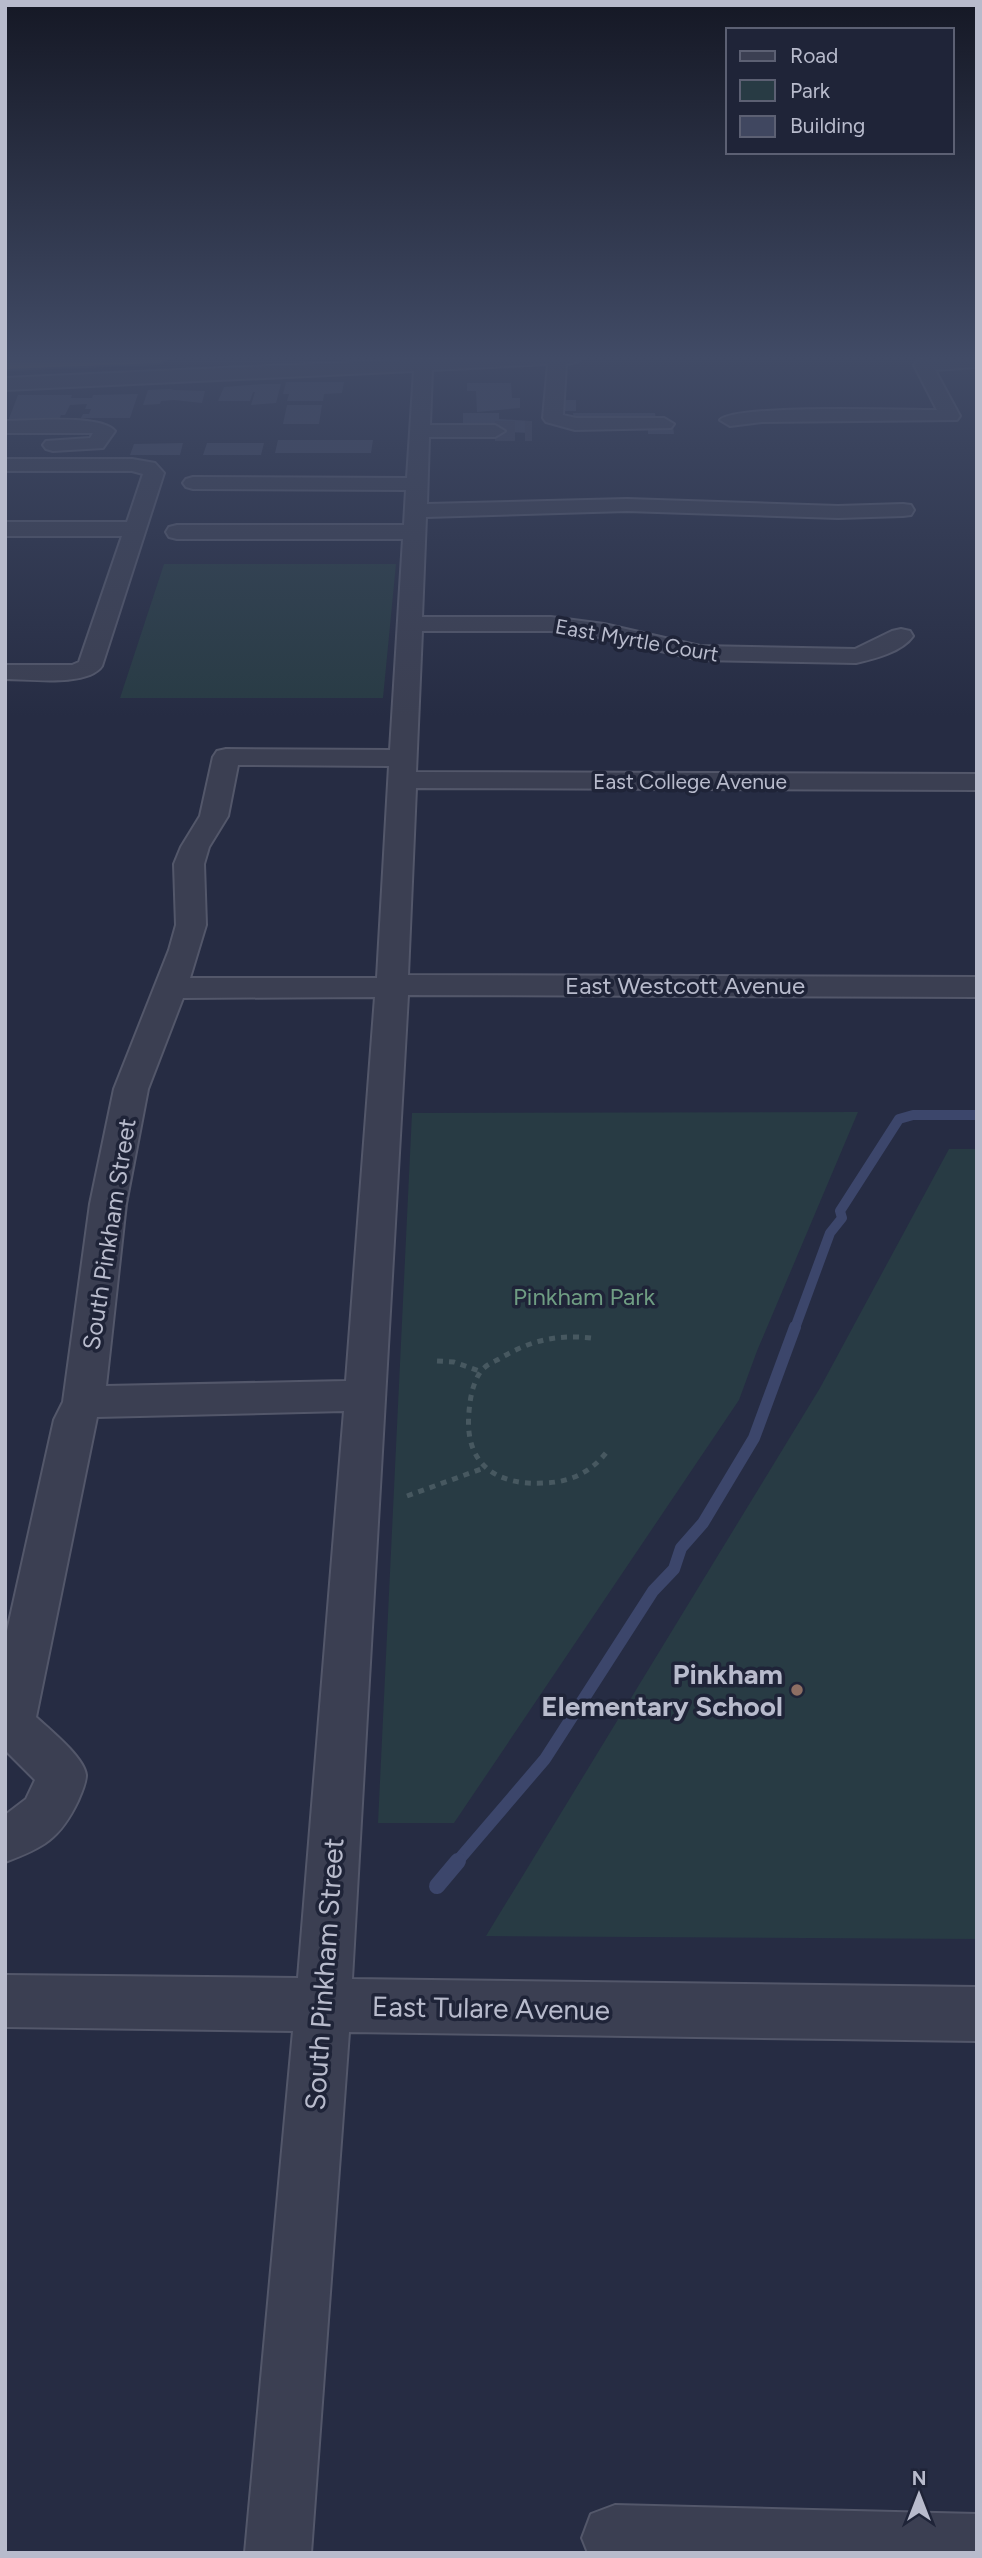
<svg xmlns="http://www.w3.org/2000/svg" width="982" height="2558" viewBox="0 0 982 2558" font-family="Figtree,sans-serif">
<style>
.green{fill:#283b44}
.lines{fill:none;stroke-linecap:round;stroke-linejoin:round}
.stream-far2{stroke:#3c466b;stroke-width:10}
.stream-far1{stroke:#3c466b;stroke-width:12}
.stream{stroke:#3c466b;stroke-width:16}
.building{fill:#404760}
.minor-tunnel{stroke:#3c4158;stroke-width:20;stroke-dasharray:20 10;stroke-linecap:butt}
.minor-casing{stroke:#53576a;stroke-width:4}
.highway-casing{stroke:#42475a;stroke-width:4}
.path{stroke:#475860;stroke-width:5;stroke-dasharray:6 6;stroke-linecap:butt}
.minor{fill:#3b3f52;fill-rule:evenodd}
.highway{fill:#787258;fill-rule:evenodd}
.education-dot{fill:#8d6e63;stroke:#1f2438;stroke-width:2.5}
.labels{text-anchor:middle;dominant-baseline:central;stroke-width:7;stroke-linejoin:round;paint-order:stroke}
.far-street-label{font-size:21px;fill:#b8bbcc;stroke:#1f2438}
.street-label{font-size:24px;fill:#b8bbcc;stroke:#1f2438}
.park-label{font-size:24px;fill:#6f9d83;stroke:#1f2438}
.near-poi-label{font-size:28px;font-weight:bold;fill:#b8bbcc;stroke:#1f2438;text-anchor:end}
.near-street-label{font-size:28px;fill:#b8bbcc;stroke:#1f2438}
</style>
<rect width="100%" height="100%" fill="#262c43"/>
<path class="green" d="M164,564H396L383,698H120Z
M858,1112L757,1351L739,1400L454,1823H378L412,1113Z
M949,1149H977V1939L486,1936L820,1388Z"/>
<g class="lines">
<path class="stream-far2" d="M795,1328L830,1233L842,1218L840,1211L899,1119L913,1115H977"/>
<path class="stream-far1" d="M456,1863L545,1759L653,1591L674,1569L681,1548L703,1523L754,1438L795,1327"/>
<path class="stream" d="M437,1886L458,1861"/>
</g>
<path class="building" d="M286,382H344L342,393L324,394L323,401H287L289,394H283Z
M467,383H511L512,398H520V408L477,412L476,391H467Z
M264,384H281L276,403L251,405L255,392H253L250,401H218L224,387Z
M170,389L174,390L205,391L202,403L174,400L161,401L160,404L143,405L148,390Z
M138,394L130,418H81L83,414H89L91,409H85L87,404L70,405L65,415H61L59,420L8,421L18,395H72L71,398H92L93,395Z
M561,400H576V411H561Z
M287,405H322L319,424H283Z
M463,413H499V419L530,421L531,433L463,430Z
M573,413H655L656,420L574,419Z
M648,426H673L674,434H648Z
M278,440H373L371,453H275Z
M183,443L180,455H130L134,444Z
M207,443H264L261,455H203Z"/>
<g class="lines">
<path class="minor-tunnel" d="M495,431H532"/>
<defs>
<path id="minor" d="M580,358L577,362L566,364L563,415L576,418H664L674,424L671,428L575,430L546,422L543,418L548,364L432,370L430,425H495L505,431L495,437H429L427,504L627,499L838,506L903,504L911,505L914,510L911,515L903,516L838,518L627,511L426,517L422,617H551L604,624L700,646L855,649L892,631L901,629L910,631L913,636C902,652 874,659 856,663L700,660L604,638L551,631H422L416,772L977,774V790L416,788L408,975L977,977V997L408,995L352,1979L977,1987V2041L349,2032L311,2553H245L293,2031L5,2027V1975L298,1978L344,1411L97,1417L36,1717C49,1729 84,1757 86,1775C86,1783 81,1794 78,1801C60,1839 43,1848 5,1862V1815L26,1799L35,1780L5,1750V1640L54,1420L63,1402L90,1204L114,1089L169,950L176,925L174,864L181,847L200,816L213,757L217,751L226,749L390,750L403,539H177L169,537L166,532L169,527L177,525H404L406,490L193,489L186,487L183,483L186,479L193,477L407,478L414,371L5,390V378L423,359ZM238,765L389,766L377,978H190L206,925L204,864L209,847L228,816ZM375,997L346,1381L106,1386L126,1204L148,1089L183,998Z
M928,358H977V367L935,370L960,416L957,420L762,422L730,426L720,420C733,404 907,410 937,410L914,365L917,361Z
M5,421C28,421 101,414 115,431L103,448L53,451L46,449L43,445L46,441L90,438L93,433H5Z
M5,459H132L155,463L164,473L102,666C88,687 29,679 5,679V665H72L79,662L122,536H5V522H127L143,474L132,471H5Z
M615,2505L977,2514V2553H588L582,2538L591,2514Z"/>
<path id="highway" d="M168,358L159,363L5,369V359Z"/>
</defs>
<use href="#minor" class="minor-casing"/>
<use href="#highway" class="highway-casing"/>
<path class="path" d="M591,1338C556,1334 529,1341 499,1359C493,1362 486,1365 481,1371C473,1382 470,1398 469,1412C464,1464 496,1486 545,1483C572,1482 593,1471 609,1449
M437,1361L454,1362L482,1372
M407,1496L484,1468"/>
<use href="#minor" class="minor"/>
<use href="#highway" class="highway"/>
</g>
<linearGradient id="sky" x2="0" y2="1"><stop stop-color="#151825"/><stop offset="0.5" stop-color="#414b66"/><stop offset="1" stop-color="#414b66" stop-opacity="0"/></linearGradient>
<rect width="982" height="716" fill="url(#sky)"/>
<circle class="education-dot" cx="797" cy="1690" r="7"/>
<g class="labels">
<g class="far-street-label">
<text transform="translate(637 640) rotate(10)">East Myrtle Court</text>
<text x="690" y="781">East College Avenue</text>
</g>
<g class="street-label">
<text x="685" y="985">East Westcott Avenue</text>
<text transform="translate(109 1234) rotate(-81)">South Pinkham Street</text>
</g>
<g class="park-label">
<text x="584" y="1296">Pinkham Park</text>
</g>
<g class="near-poi-label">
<text x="783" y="1674">Pinkham<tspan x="783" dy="32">Elementary School</tspan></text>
</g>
<g class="near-street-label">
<text transform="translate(324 1974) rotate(-86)">South Pinkham Street</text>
<text transform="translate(491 2008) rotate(1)">East Tulare Avenue</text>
</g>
</g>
<rect width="982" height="2558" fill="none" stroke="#b8bbcc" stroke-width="14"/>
<rect x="726" y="28" width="228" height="126" fill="#1f2438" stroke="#5c6073" stroke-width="2"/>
<rect x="740" y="51" width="35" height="10" fill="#3b3f52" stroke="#5c6073" stroke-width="2"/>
<text x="790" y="63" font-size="21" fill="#b8bbcc">Road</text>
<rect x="740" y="80" width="35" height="21" fill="#283b44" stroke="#5c6073" stroke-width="2"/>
<text x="790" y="98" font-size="21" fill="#b8bbcc">Park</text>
<rect x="740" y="116" width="35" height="21" fill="#404760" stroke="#5c6073" stroke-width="2"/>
<text x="790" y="133" font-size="21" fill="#b8bbcc">Building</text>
<g transform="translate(919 2495)" stroke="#1f2438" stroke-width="5" paint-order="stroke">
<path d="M0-5L12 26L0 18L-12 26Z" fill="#b8bbcc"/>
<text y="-10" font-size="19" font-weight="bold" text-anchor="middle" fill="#b8bbcc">N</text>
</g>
</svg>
